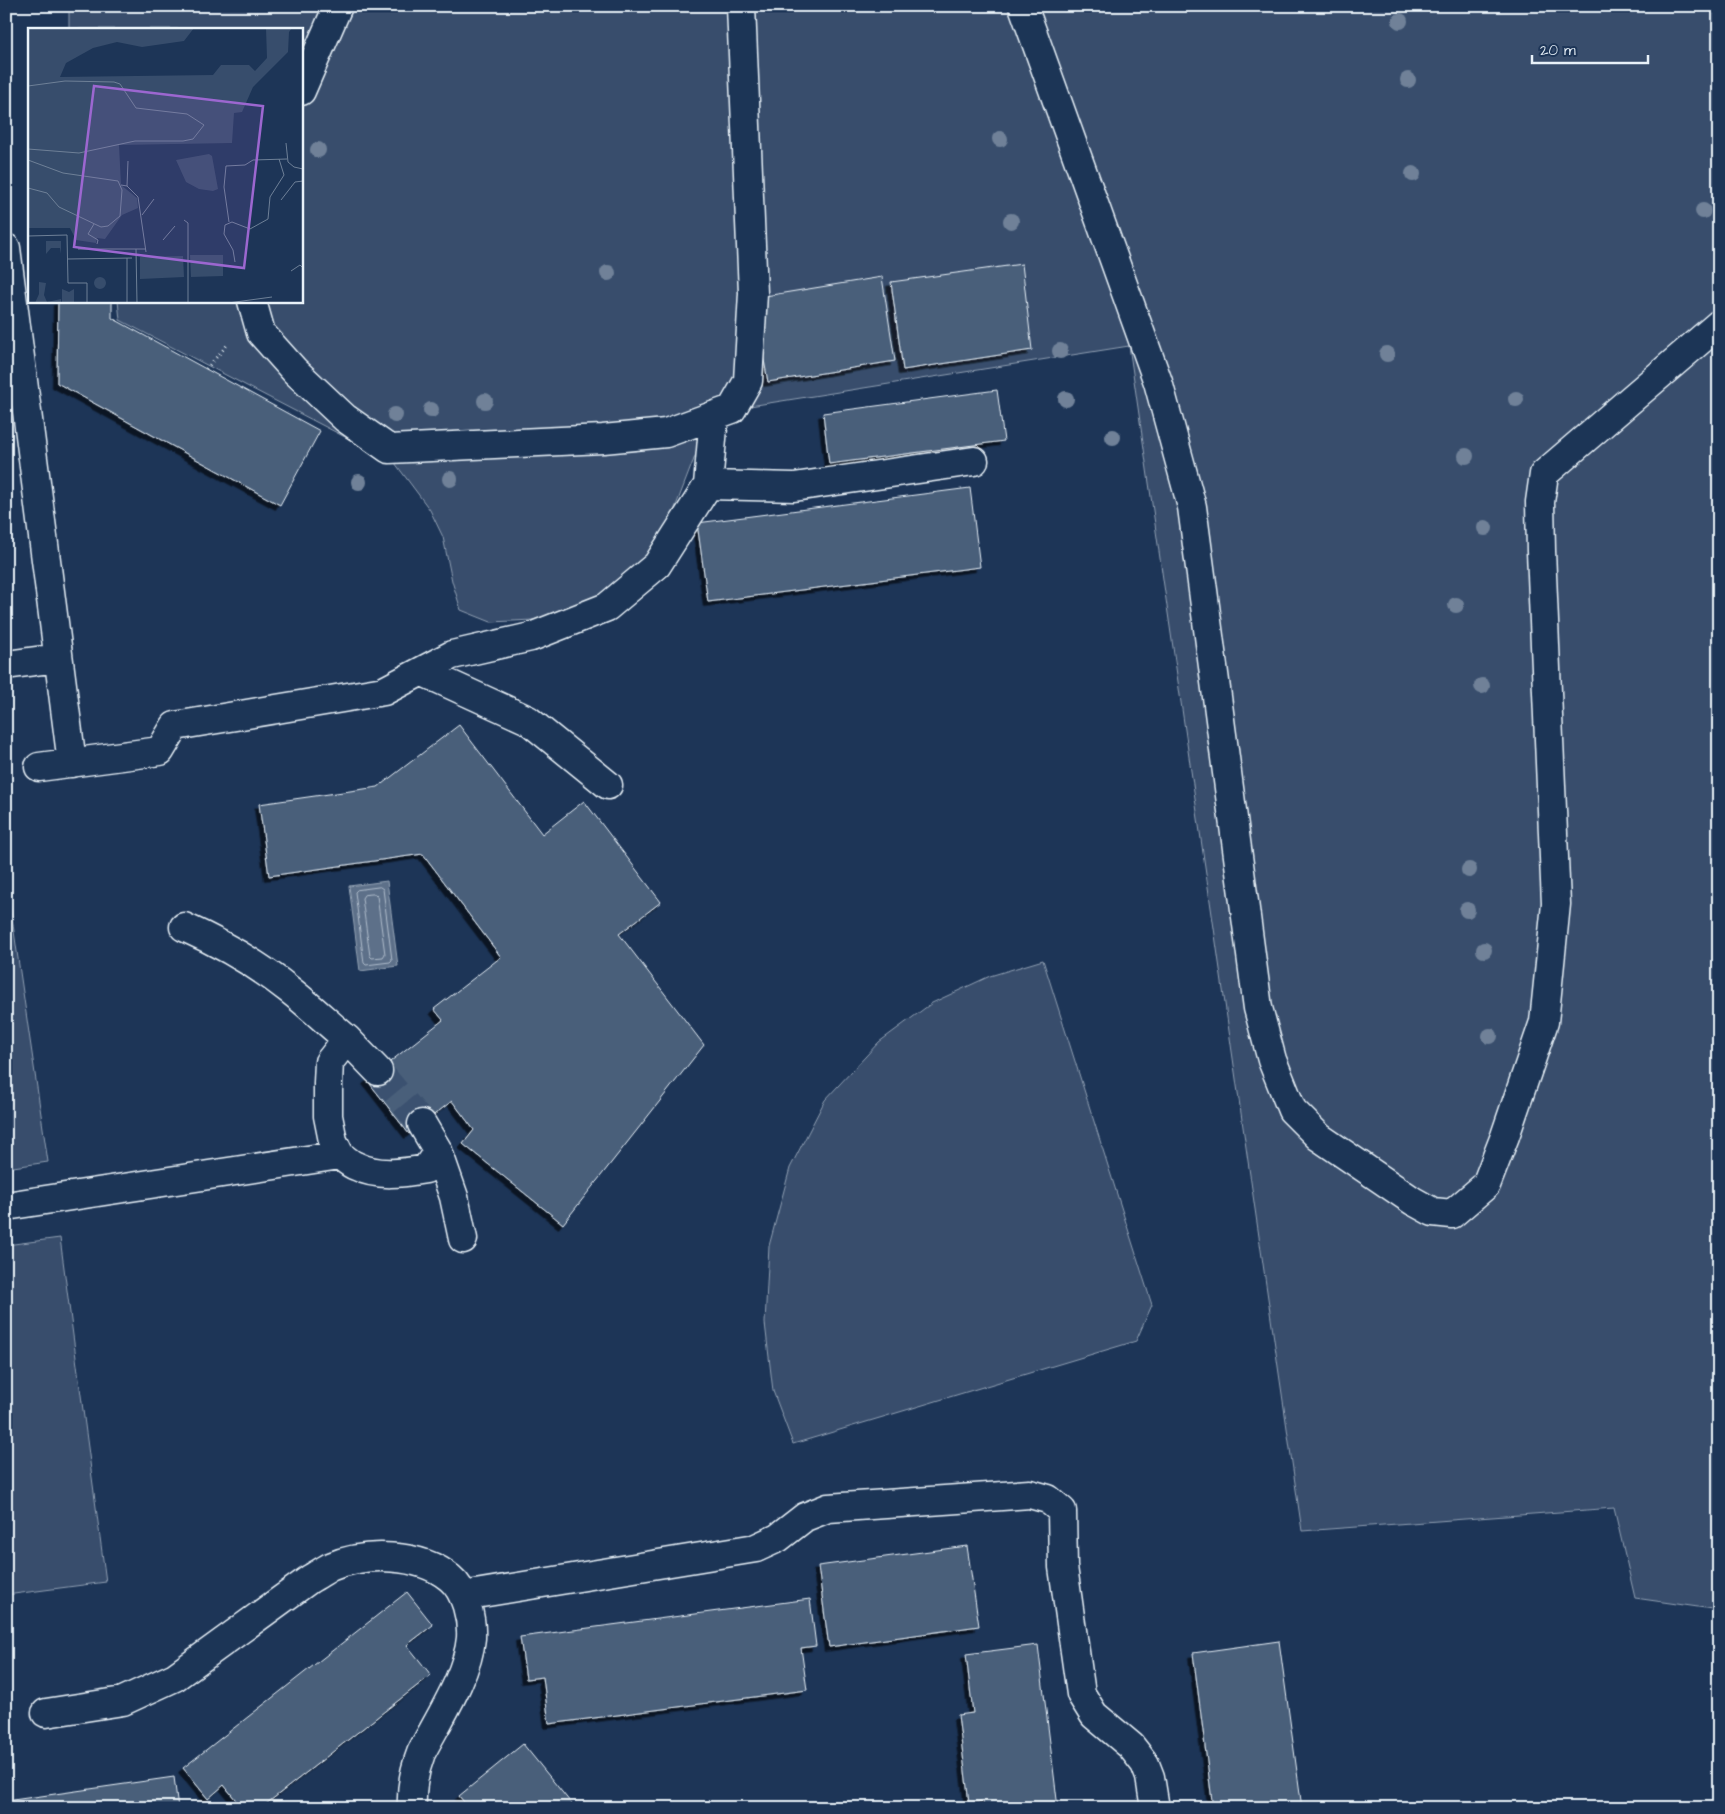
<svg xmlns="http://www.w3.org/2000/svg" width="1725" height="1814" viewBox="0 0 1725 1814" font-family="'Architects Daughter',sans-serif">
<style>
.green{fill:#374d6c;stroke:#909fb2}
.water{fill:#5d7089;stroke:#95a4b5}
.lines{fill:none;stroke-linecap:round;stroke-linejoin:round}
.shore{stroke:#b0bdcc;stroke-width:1}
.building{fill:#495e7a;stroke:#e8f1f8;filter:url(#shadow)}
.minor-tunnel{stroke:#3b516f;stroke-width:28;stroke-dasharray:28 14;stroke-linecap:butt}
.minor-casing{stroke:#e8f1f8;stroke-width:31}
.path{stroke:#e8f1f8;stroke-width:3;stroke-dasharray:1 4;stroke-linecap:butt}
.minor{stroke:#1d3557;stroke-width:28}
.tree{fill:#708198}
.inset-road{fill:none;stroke:#6e8097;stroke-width:1}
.view{fill:#9c67d0;fill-opacity:0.15;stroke:#9c67d0;stroke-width:2.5}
.inset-edge{fill:none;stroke:#e8f1f8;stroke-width:2.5}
</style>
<defs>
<filter id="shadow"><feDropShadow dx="-4.5" dy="4.5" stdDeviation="0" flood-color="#0009"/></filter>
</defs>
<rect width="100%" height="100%" fill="#1d3557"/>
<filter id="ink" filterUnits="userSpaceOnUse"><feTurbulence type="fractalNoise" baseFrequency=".02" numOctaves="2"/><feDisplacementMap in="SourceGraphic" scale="10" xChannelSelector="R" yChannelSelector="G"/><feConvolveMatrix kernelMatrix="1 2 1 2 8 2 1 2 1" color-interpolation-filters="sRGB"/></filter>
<g filter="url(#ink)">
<path class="green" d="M76,6H1719V1610L1635,1598L1614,1508L1302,1531L1129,346L712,412L672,516L646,558L598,603L533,620L491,622L461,610L452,581L443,537L430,510L395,463L120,320L118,301H301V29H69V10Z
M6,877L48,1162L6,1168Z
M1043,960L1152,1305L1136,1341L793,1444L773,1391L765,1323L769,1246L790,1168L825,1100L879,1042L932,1003L990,976Z
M60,1238L106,1582L6,1595V1245Z"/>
<path class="water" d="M387,881L398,966L360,971L349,886Z"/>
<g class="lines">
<path class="shore" d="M380,887L383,889L392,960L390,962L366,965L364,963L355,892L357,890Z
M375,894L377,896L385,954L383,957L372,958L370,956L362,898L364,895Z"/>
</g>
<path class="building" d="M1022,264L1032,350L903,370L891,282Z
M882,277L895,361L768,382L753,298Z
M58,301H112V318L320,431L280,505L57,383Z
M997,390L1004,441L829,464L823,413Z
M970,488L980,567L708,602L697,523Z
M459,725L542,834L584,801L661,902L619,934L704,1045L563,1224L463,1144L474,1130L452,1101L409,1134L367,1080L443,1020L434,1009L501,957L423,854L269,876L259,804L378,787Z
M967,1546L979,1626L829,1647L818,1566Z
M407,1592L433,1625L407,1645L431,1675L261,1808H242L224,1785L208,1799L183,1768Z
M810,1599L816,1646L801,1648L807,1690L549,1724L543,1677L526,1679L520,1637Z
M1279,1641L1302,1808H1213L1193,1653Z
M1038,1645L1058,1808H984L983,1801L969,1803L958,1715L973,1713L966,1654Z
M523,1744L575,1808H469L459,1796Z
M174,1777L178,1808H6V1801Z"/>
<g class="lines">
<path class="minor-tunnel" d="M378,1071L422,1124"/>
<defs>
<path id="minor" d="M1023,6L1158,382L1192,507L1258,1008L1272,1060L1292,1110L1319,1137L1413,1201L1433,1212L1452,1214L1486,1185L1505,1136L1544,1022L1556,904L1541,551L1540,502L1544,474L1719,324
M301,91L338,6
M6,248L72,763
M252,301L261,333L295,371L345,418L389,449L603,439L666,433L732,409L748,381L753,293L741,6
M708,485L794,487L974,461
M6,665L58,658
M423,672L528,720L608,785
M39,767L160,751L175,726L384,691L452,655L531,637L607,607L657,565L708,485L714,416
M184,927C222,944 259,965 291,991C310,1006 328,1023 347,1039
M438,1151L454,1197L463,1239
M340,1155L333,1141L328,1116V1083L329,1062L347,1039L378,1071
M6,1206L340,1155C345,1159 350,1164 356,1166C378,1177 403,1173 426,1169L438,1151L422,1124
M463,1596L756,1548L778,1538L805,1517L828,1508L1030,1494L1048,1499L1062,1511L1063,1567L1081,1694L1094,1715L1131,1746L1145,1764L1150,1777L1155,1808
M46,1713L123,1701L175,1677L310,1579C317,1575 323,1571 330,1567C365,1552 420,1553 450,1578C466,1591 472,1619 471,1638C468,1675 438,1720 421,1753C414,1771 411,1788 412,1808"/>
</defs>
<use href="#minor" class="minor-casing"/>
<path class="path" d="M206,369L228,344"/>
<use href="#minor" class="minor"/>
</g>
<g class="tree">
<circle cx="1400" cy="21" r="8"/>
<circle cx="1408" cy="80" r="8"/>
<circle cx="1000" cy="139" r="8"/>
<circle cx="318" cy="150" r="8"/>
<circle cx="1413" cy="174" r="8"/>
<circle cx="1703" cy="211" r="8"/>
<circle cx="1011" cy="221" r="8"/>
<circle cx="608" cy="273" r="8"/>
<circle cx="1060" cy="351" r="8"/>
<circle cx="1387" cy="354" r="8"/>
<circle cx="1066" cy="399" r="8"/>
<circle cx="1516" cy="399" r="8"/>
<circle cx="485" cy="401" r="8"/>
<circle cx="431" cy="410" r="8"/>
<circle cx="395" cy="415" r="8"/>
<circle cx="1113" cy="437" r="8"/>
<circle cx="1466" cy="456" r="8"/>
<circle cx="450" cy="479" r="8"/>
<circle cx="359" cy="482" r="8"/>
<circle cx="1485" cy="528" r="8"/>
<circle cx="1456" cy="605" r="8"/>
<circle cx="1482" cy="686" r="8"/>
<circle cx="1469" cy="870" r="8"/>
<circle cx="1467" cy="910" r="8"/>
<circle cx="1484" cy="950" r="8"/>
<circle cx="1490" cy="1036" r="8"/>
</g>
</g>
<g transform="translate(28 28)">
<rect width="275" height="275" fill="#1d3557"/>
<path d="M0,0H166L156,13L114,19L89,14L65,20L38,35L32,49L185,47L193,37H221L227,43L239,30L238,0H264L261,4L260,24L225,59L214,84L206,85L204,115L91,117L93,157L109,170L110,180L94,187L77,211L69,210L68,215L48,212L42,200H0ZM181,126L184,128L190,161L185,163L171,161L158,154L148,132ZM18,213H33V226L32,220H23L18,226ZM162,227H195V248L163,249ZM155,228L156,249L112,251V229ZM66 255a6 6 0 1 1 12 0a6 6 0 1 1-12 0ZM11,254L18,255L16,267L19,274L33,271V275H7L11,266ZM34,261L41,264L46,261V275H34Z" fill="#374d6c"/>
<path class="inset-road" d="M0,58L37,53L86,54L92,56L108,80L159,86L176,97L165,111L155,113H107L51,125L0,121M258,115L260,134L266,139L275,141M0,132L35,145L90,153L94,162L92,188L80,198L73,199L31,179L19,165L0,160M93,157L99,158L110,169L118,224M99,158L100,133M253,172L267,154L275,153M114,187L126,171M156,192L160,195V275M201,194L196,159L198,138L217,137L225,132L259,131M66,196L60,206L70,212L69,216M0,208L39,207L40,255H59V275M135,212L147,198M50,221H118M108,221L109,275M99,230V275M40,231L104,230M207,234L205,222L196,206L197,197L204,194L222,201L240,191L242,169L256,147L251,131M263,243L272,237L275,240M200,275L244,269"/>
<path class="view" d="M66,58L235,78L216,240L46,219Z"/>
<rect width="275" height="275" class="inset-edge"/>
</g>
<rect width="1725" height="1814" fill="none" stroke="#1d3557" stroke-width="25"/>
<rect x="12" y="12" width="1700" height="1789" fill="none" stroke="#e8f1f8" stroke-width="2" filter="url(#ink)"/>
<path d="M1532 55v8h116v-8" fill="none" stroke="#e8f1f8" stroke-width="2.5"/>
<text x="1540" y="55" font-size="15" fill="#e8f1f8" stroke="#1d3557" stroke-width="4" paint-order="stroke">20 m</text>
</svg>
